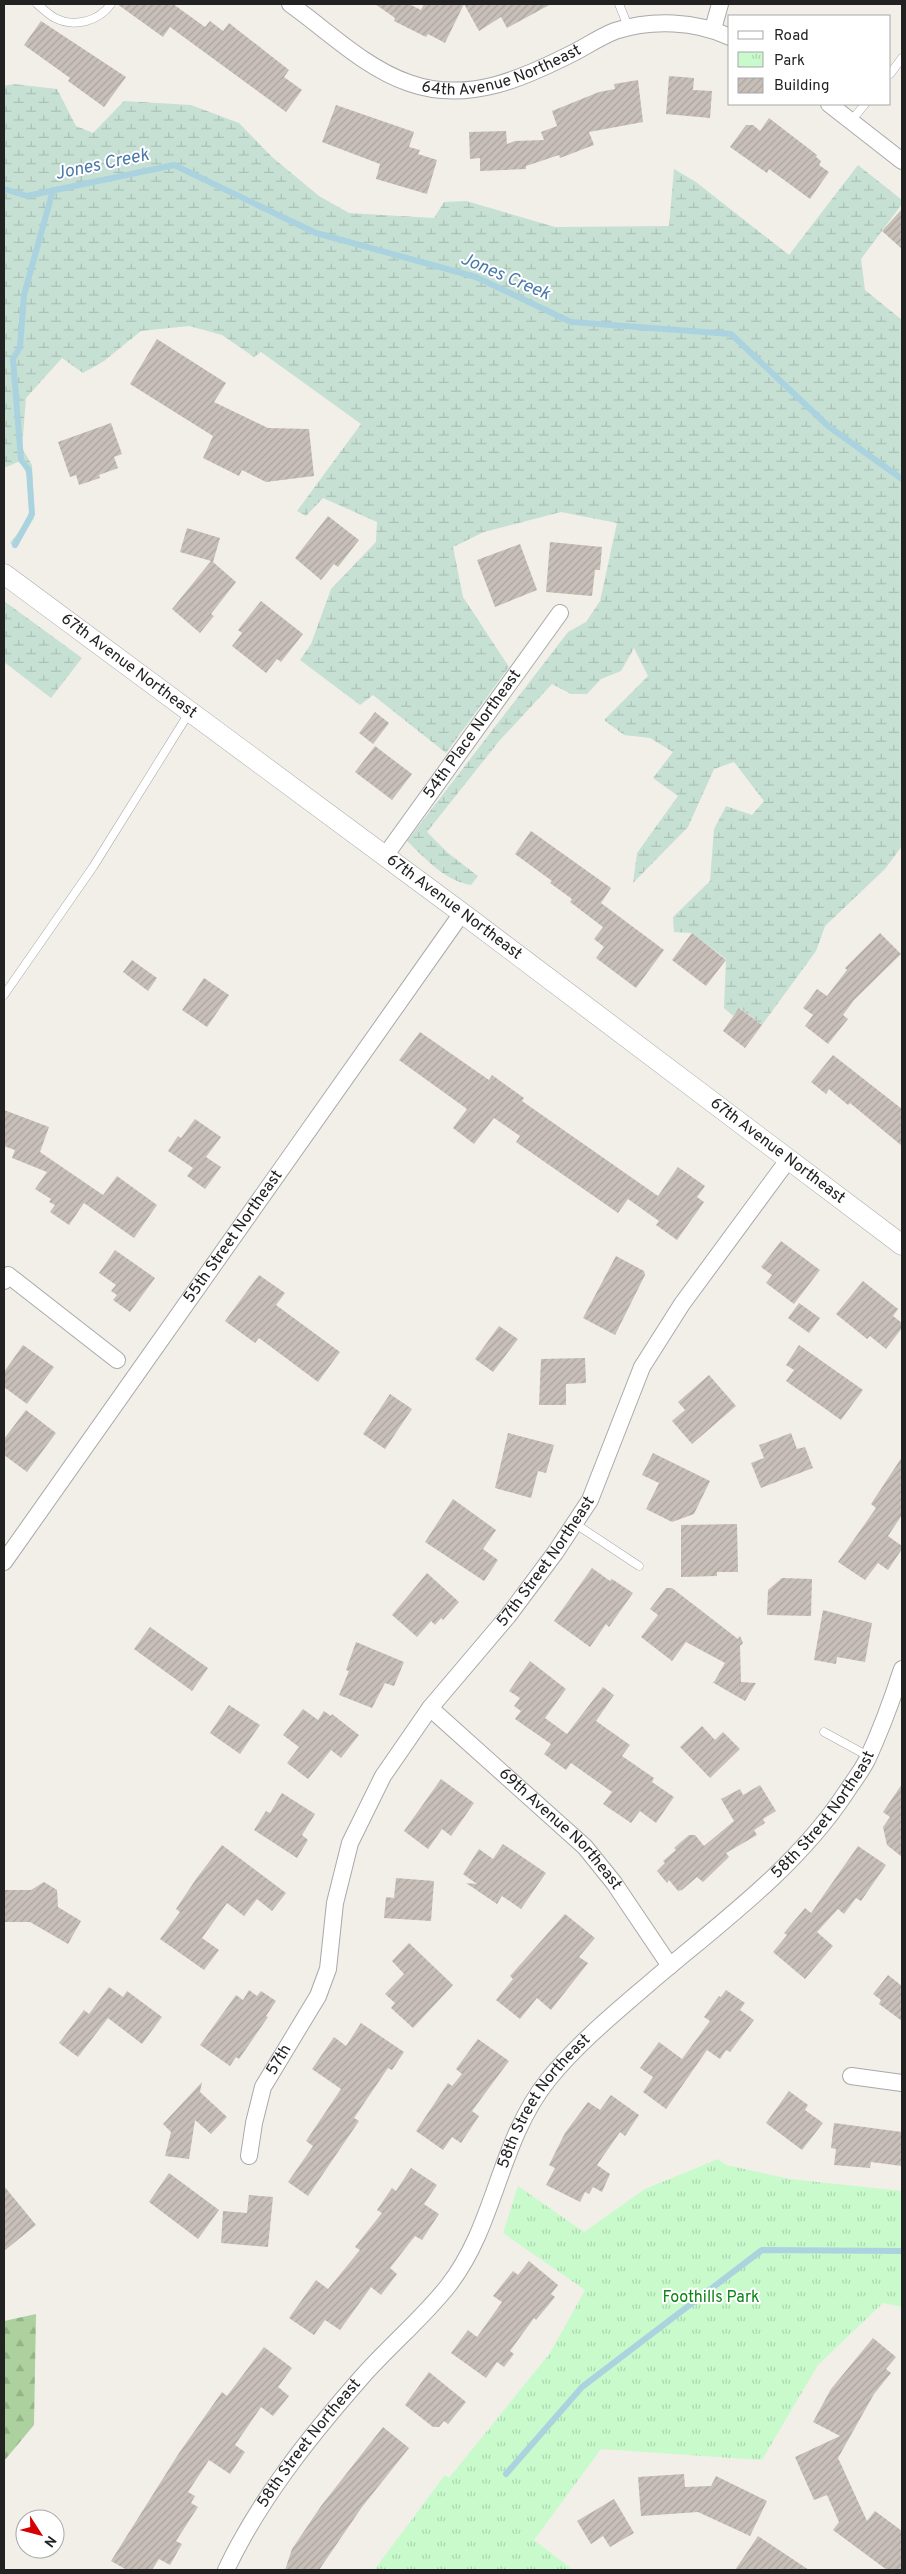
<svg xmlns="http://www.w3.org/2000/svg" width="906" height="2574" viewBox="0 0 906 2574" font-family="Overpass,sans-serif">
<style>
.forest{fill:url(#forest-firs)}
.wetland{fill:url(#wetland-marsh)}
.park{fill:url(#park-tufts)}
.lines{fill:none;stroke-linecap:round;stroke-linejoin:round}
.stream{stroke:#aad3df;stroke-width:6}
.building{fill:url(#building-hatch)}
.service-casing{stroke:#a9a9a9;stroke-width:9}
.minor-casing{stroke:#a9a9a9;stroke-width:18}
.tertiary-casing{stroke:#a9a9a9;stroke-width:21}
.service{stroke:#fff;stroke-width:8}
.minor{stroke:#fff;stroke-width:16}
.tertiary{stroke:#fff;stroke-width:20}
.labels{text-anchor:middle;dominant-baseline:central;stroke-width:4;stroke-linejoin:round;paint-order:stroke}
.street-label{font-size:16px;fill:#222;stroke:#fff}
.park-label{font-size:16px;fill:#0c8416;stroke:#fff}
.water-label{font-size:18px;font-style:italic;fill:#4a7aab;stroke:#fff}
</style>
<defs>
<pattern id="forest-firs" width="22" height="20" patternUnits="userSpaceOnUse" patternTransform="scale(1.25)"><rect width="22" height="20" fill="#add19e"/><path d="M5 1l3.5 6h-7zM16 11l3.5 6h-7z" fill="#95b388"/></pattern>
<pattern id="wetland-marsh" width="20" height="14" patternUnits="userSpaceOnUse" patternTransform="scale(1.25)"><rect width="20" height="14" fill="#c6e0d4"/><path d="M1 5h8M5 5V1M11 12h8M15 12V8" fill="none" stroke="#aac0b6"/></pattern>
<pattern id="park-tufts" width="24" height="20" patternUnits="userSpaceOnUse" patternTransform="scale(1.25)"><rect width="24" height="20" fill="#c8facc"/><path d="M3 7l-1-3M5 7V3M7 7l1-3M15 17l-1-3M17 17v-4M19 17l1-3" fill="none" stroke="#acd6af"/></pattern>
<pattern id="building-hatch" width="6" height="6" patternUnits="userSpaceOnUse" patternTransform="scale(1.25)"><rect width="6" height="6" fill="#c7bfb8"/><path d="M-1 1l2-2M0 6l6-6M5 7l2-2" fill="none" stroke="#aba49e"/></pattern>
</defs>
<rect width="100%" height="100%" fill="#f2efe9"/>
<path class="forest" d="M36,2314L34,2425L4,2461V2321Z"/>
<path class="wetland" d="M14,84L57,89L76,126L93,133L124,101L191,105L239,123L272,157L319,196L349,213L434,218L444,202L466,201L555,227L669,226L674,169L696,182L789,255L858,165L902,200V204L861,259L865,290L902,320V846L885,869L825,926L816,951L762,1025L740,1008L733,1016L724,1008L726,959L692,933L674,932L673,917L710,881L714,829L726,806L752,815L764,801L734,762L714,769L688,827L633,883L637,853L678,796L653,778L673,752L650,738L624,735L604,720L648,676L634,648L621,671L601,679L587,694H571L552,684L500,740L427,832L448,853L478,876L471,885C444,880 427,860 407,841L568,632L586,622L600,601L617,523L561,512L484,532L453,547L463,597L509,667L446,753L373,695L360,705L300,660L311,644L331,589L376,542L377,522L323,498L306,516L297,511L361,424L261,352L254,357L222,335L189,326L141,331L104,361L83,373L62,358L26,398L22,448L32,465L34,518L16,548L10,543C15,536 22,529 26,521C35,503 30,476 20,461L4,468V86Z
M4,601L82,658L51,698L4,662Z"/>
<path class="park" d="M718,2159L726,2165L790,2179L902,2191V2307L883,2303L818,2365L762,2460L601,2449L534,2540L573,2570H374L445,2475L449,2478L550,2353L585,2290L503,2233L518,2186L584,2232L645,2189Z"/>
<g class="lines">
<path class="stream" d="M4,189L27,196L174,165L316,233L476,277L571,322L731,334L828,426L902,479
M15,545L32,514L29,470L21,460L13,359L20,347L24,295L53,190
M506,2474L582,2387L762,2250L902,2251"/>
</g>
<path class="building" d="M117,4H173L205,27L210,21L223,31L229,23L289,70L284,77L302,90L286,112L170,27L163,37Z
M375,4H409L421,10L424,4H551L507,28L501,17L479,31L464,4L445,43L428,34L426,37L394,21L395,18Z
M41,21L126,77L104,107L68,81L70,78L24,45Z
M669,76L694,78L693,90L712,91L710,118L666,114Z
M638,80L643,122L589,132L594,145L560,158L559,155L526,166V169L480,171V158L470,159L469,132L506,131L507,144L515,141L544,140L541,132L557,126L552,111L599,92L615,89L614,84Z
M336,105L414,132L409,147L420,150L418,154L437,160L427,194L376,179L380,164L322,142Z
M769,118L817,155L816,157L821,161L819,165L829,172L810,199L769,169L767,173L730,147L746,125H753L760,131Z
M902,209V249L882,231Z
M157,339L226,383L214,402L268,428L309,429L314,476L266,482L242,470L239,476L203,458L213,436L130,384Z
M111,423L122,454L114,457L118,468L99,475L100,478L79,485L76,475L70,477L58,442Z
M328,516L359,540L338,567L334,564L321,580L295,558Z
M187,528L220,538L213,562L236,582L211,614L214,616L200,633L172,609L211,561L180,552Z
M550,542L602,547L600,570H595L592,596L546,592Z
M520,544L537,590L495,607L477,560Z
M261,601L303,634L281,662L277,659L266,673L232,646L242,633L238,630Z
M375,712L389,723L373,744L359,733Z
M375,746L412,774L392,800L355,772Z
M531,831L611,888L601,903L664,950L636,988L596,958L604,947L594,939L603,927L570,902L572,899L550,883L552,881L515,854Z
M692,933L726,960L706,986L672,960Z
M880,933L901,954L854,1000L843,1015L848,1019L828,1044L805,1026L813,1015L803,1008L817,989L827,996L847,970L845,968Z
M132,960L157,978L148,991L123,972Z
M204,978L229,995L207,1027L182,1010Z
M739,1008L762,1025L745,1048L723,1031Z
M420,1032L489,1080L492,1075L524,1098L522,1101L658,1196L678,1167L705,1186L697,1197L704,1202L677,1240L656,1225L659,1221L628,1199L618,1213L516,1142L520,1136L494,1118L474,1144L453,1128L467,1109L399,1060Z
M833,1055L902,1109V1146L850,1103L848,1105L829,1089L826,1094L811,1082Z
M4,1110L49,1127L40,1152L103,1195L117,1176L157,1205L134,1238L84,1203L69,1225L50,1212L55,1205L49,1202L51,1199L35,1189L47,1172L12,1158L15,1150L4,1146Z
M195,1119L221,1137L206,1157L221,1167L205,1189L187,1176L193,1168L168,1151L178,1136L181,1138Z
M781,1241L820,1270L794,1304L766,1283L772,1275L761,1267Z
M115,1250L155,1278L130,1312L113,1300L117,1295L111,1291L116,1285L99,1273Z
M616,1256L644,1271L645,1275L615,1335L583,1318Z
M259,1275L285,1293L276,1305L340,1352L318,1382L259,1338L255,1343L225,1321Z
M863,1281L898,1309L893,1316L902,1323V1328L886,1349L870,1336L867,1339L836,1314Z
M799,1303L820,1318L809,1333L788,1318Z
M499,1326L518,1339L493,1372L475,1359Z
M23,1345L54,1367L27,1404L4,1387V1372Z
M799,1345L863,1390L841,1420L786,1381L794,1370L786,1365Z
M585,1358L586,1383L566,1384V1405H539L541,1359Z
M709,1375L736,1406L692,1444L672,1421L685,1410L678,1402Z
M390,1394L412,1409L385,1449L363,1434Z
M26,1410L56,1433L27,1472L4,1455V1439Z
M508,1433L554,1445L546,1473L538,1471L531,1498L495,1488Z
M791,1433L797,1449L805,1447L813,1468L761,1488L751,1463L764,1458L759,1445Z
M653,1453L710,1481L694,1514L672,1522L646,1509L659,1483L642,1475Z
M902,1457V1515L888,1536L902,1546V1549L888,1570L878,1563L865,1580L838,1562L876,1508L871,1504Z
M453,1499L496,1530L483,1549L498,1560L484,1581L425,1542Z
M737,1524L738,1572H717V1576L681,1577V1525Z
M592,1568L610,1581L612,1579L633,1593L609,1627L606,1624L590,1647L554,1621Z
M427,1573L459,1602L443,1620L441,1618L435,1625L431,1621L417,1637L392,1615Z
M782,1578L812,1579L811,1616L767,1615L768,1590Z
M666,1588H672L738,1639L740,1636L743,1643L740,1646L741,1682L756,1683L745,1701L712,1682H714L725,1663L686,1642L672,1661L641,1637L658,1615L650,1609Z
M823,1610L872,1623L865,1662L837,1657L836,1664L814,1660Z
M150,1627L208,1668L192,1691L134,1649Z
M356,1642L404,1662L394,1686L385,1683L372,1708L339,1695L349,1671L346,1670Z
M530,1661L566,1689L545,1718L567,1734L603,1687L614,1695L596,1721L630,1745L622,1756L654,1778L652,1782L674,1797L656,1823L640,1811L631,1823L603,1804L612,1792L571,1763L566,1770L544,1754L551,1744L515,1719L521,1711L514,1706L520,1698L509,1691Z
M229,1705L260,1725L240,1754L210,1733Z
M303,1709L318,1720L324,1711L331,1716L332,1714L359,1735L341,1758L331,1750L308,1779L287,1763L299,1747L283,1735Z
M702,1726L715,1740L723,1732L740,1749L710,1778L680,1747Z
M441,1779L474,1803L451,1836L442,1829L428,1849L404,1831Z
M902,1784V1857L887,1845L883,1827L890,1817L883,1812Z
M760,1785L776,1811L763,1819L765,1823L754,1830L757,1835L726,1853L729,1857L703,1882L697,1877L682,1890L678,1891L669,1880L667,1883L657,1871L665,1863L663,1861L676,1850L674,1848L689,1835H695L704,1846L734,1821L721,1799L740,1789L743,1795Z
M282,1793L315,1814L302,1835L308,1840L297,1858L254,1830L266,1811L270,1813Z
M503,1844L546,1873L521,1909L502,1896L497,1904L466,1883L477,1884L463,1874L479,1849L493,1859Z
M222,1845L286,1893L272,1911L257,1899L244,1916L227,1903L202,1938L219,1950L204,1970L160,1939L180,1912L176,1909L196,1879Z
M858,1846L886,1865L861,1901L856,1898L844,1914L838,1909L817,1932L833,1946L805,1979L773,1952L787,1935L784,1933L805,1908L811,1913Z
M396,1878L434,1881L431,1921L384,1918L386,1897L394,1898Z
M44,1882L57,1890L58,1907L81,1921L68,1944L30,1922H4V1890H31Z
M565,1914L595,1938L579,1957L588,1963L551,2010L537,1998L520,2019L496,2000L513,1979L510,1976Z
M409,1943L453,1985L413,2028L391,2008L395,2003L385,1994L404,1974L392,1961Z
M888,1975L902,1986V2021L879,2004L881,2000L873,1994Z
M109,1987L123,1997L127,1991L162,2017L142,2044L108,2018L78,2057L59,2043L84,2010L89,2014Z
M249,1990L257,1996L261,1991L276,2001L266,2016L268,2017L239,2059L236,2057L230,2066L200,2045L236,1995L243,2000Z
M726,1990L745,2003L740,2010L754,2020L730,2052L726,2050L720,2059L707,2050L666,2109L643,2092L653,2077L640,2068L659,2042L682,2059L710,2021L704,2017L719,1996L721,1997Z
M361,2023L404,2052L392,2070L388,2068L354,2118L359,2121L308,2196L288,2182L313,2146L306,2141L341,2089L312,2069L334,2037L346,2046Z
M478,2039L509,2061L472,2111L479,2116L461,2143L452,2137L443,2150L416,2131L448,2083L452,2086L462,2074L456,2069Z
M202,2082L200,2092L227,2117L211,2134L195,2120L189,2159L165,2156L171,2132L163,2124Z
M789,2091L808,2105L805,2110L823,2123L802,2150L766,2123Z
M611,2095L639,2115L625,2136L620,2132L597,2165L610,2174L602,2192L593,2187L589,2194L585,2192L580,2202L546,2185L555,2168L549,2165L565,2133L588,2102L600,2110Z
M834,2123L902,2132V2166L871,2162L870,2168L834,2165L836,2149L831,2148Z
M411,2168L437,2185L424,2204L439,2214L422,2240L415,2236L390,2268L397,2274L381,2295L371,2287L340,2330L325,2320L314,2335L289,2318L316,2280L328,2289L360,2250L355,2247L382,2213L377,2210L392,2188L396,2191Z
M169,2173L219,2210L198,2239L149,2202Z
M4,2186L36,2225L4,2251Z
M249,2195L273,2197L268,2247L221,2243L223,2211L247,2213Z
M529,2261L558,2285L551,2294L555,2297L536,2320L534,2318L510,2351L514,2354L504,2367L497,2362L486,2378L451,2353L468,2330L477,2337L502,2302L493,2296L513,2271L518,2275Z
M873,2338L896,2357L886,2369L891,2373L874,2394L838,2458L867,2521L875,2511L902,2531V2570H887L833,2530L839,2522L827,2495L814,2500L795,2457L840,2436L813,2422L831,2389Z
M264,2347L292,2368L278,2387L289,2396L273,2416L261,2407L235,2445L245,2452L230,2474L209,2460L188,2492L195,2496L191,2503L198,2507L176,2541L182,2544L170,2565L159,2559L152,2570H127L111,2561L179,2453L222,2392L227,2396Z
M429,2372L466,2402L448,2424L444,2421L439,2427H433L405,2405Z
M383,2427L409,2448L362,2507L319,2570H285L292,2549L321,2506Z
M684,2474L685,2487L711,2486L716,2476L767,2501L750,2536L698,2512L641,2516L638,2477Z
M614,2499L634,2533L610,2547L603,2536L591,2544L577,2521Z
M758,2536L809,2570H735Z"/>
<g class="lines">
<defs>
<path id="service" d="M37,4C42,8 49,15 55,18C75,28 99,21 111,4
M619,4L629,29
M890,74L902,58
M851,121L865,104
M4,995L93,867L189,713
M574,1523L639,1566
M824,1732L868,1756"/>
<g id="minor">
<path id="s1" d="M290,4C328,31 365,68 409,83C468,104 524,78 575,52C588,45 602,36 615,31C652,19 696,21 730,37"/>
<path d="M713,29L720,4"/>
<path d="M829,104L902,161"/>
<path id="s2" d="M385,856L560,613"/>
<path d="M4,1281L8,1275L117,1360"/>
<path id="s3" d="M4,1562L462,913"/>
<path id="s4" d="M430,1708L585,1847L614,1883L670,1966"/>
<path d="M851,2076L902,2083"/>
<path id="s5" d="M249,2156L254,2123L263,2087L318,1996L328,1969L335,1903L350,1843L383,1776L430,1708L508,1616L555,1553L590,1500L642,1367L682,1304L788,1160"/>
<path id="s6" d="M226,2570C259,2500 310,2436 361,2378C389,2346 422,2319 448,2286C496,2225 498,2143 548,2080C578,2043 616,2012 652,1981C720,1923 795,1869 845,1794C852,1783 861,1772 867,1760C881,1730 892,1700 902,1669"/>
</g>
<g id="tertiary">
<path id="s7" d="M4,574L462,913L902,1245"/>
</g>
</defs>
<use href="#service" class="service-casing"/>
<use href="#minor" class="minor-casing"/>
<use href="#tertiary" class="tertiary-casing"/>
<use href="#service" class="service"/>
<use href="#minor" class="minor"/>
<use href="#tertiary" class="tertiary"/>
</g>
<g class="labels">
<g class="street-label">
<text stroke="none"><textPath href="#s1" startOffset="240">64th Avenue Northeast</textPath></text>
<text stroke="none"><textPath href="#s7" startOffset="155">67th Avenue Northeast</textPath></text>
<text stroke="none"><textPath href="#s2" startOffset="150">54th Place Northeast</textPath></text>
<text stroke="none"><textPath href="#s7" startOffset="560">67th Avenue Northeast</textPath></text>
<text stroke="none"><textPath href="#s7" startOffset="965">67th Avenue Northeast</textPath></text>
<text stroke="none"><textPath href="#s3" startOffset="398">55th Street Northeast</textPath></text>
<text stroke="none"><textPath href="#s5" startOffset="678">57th Street Northeast</textPath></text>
<text stroke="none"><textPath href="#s6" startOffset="976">58th Street Northeast</textPath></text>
<text stroke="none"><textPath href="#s4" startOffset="178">69th Avenue Northeast</textPath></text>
<text stroke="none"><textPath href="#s5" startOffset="102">57th</textPath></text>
<text stroke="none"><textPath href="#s6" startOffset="572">58th Street Northeast</textPath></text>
<text stroke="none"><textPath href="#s6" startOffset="152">58th Street Northeast</textPath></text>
</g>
<g class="park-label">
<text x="711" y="2298">Foothills Park</text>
</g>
<g class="water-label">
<text transform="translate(102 165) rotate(-12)">Jones Creek</text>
<text transform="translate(505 277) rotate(23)">Jones Creek</text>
</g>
</g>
<rect width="906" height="2574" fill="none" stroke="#222222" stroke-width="10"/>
<rect x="728" y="15" width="162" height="90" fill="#ffffff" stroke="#a7a7a7"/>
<rect x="738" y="31" width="25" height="8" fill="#ffffff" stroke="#a7a7a7"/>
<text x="774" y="40" font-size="15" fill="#222222">Road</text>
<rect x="738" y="52" width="25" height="15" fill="url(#park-tufts)" stroke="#a7a7a7"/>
<text x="774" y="65" font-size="15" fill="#222222">Park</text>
<rect x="738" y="78" width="25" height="15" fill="url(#building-hatch)" stroke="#a7a7a7"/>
<text x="774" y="90" font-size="15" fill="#222222">Building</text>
<g transform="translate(40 2534) rotate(126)"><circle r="24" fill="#ffffff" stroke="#a7a7a7"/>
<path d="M0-4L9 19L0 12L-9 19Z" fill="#d40000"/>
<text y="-8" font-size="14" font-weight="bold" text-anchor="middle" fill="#222222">N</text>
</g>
</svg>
